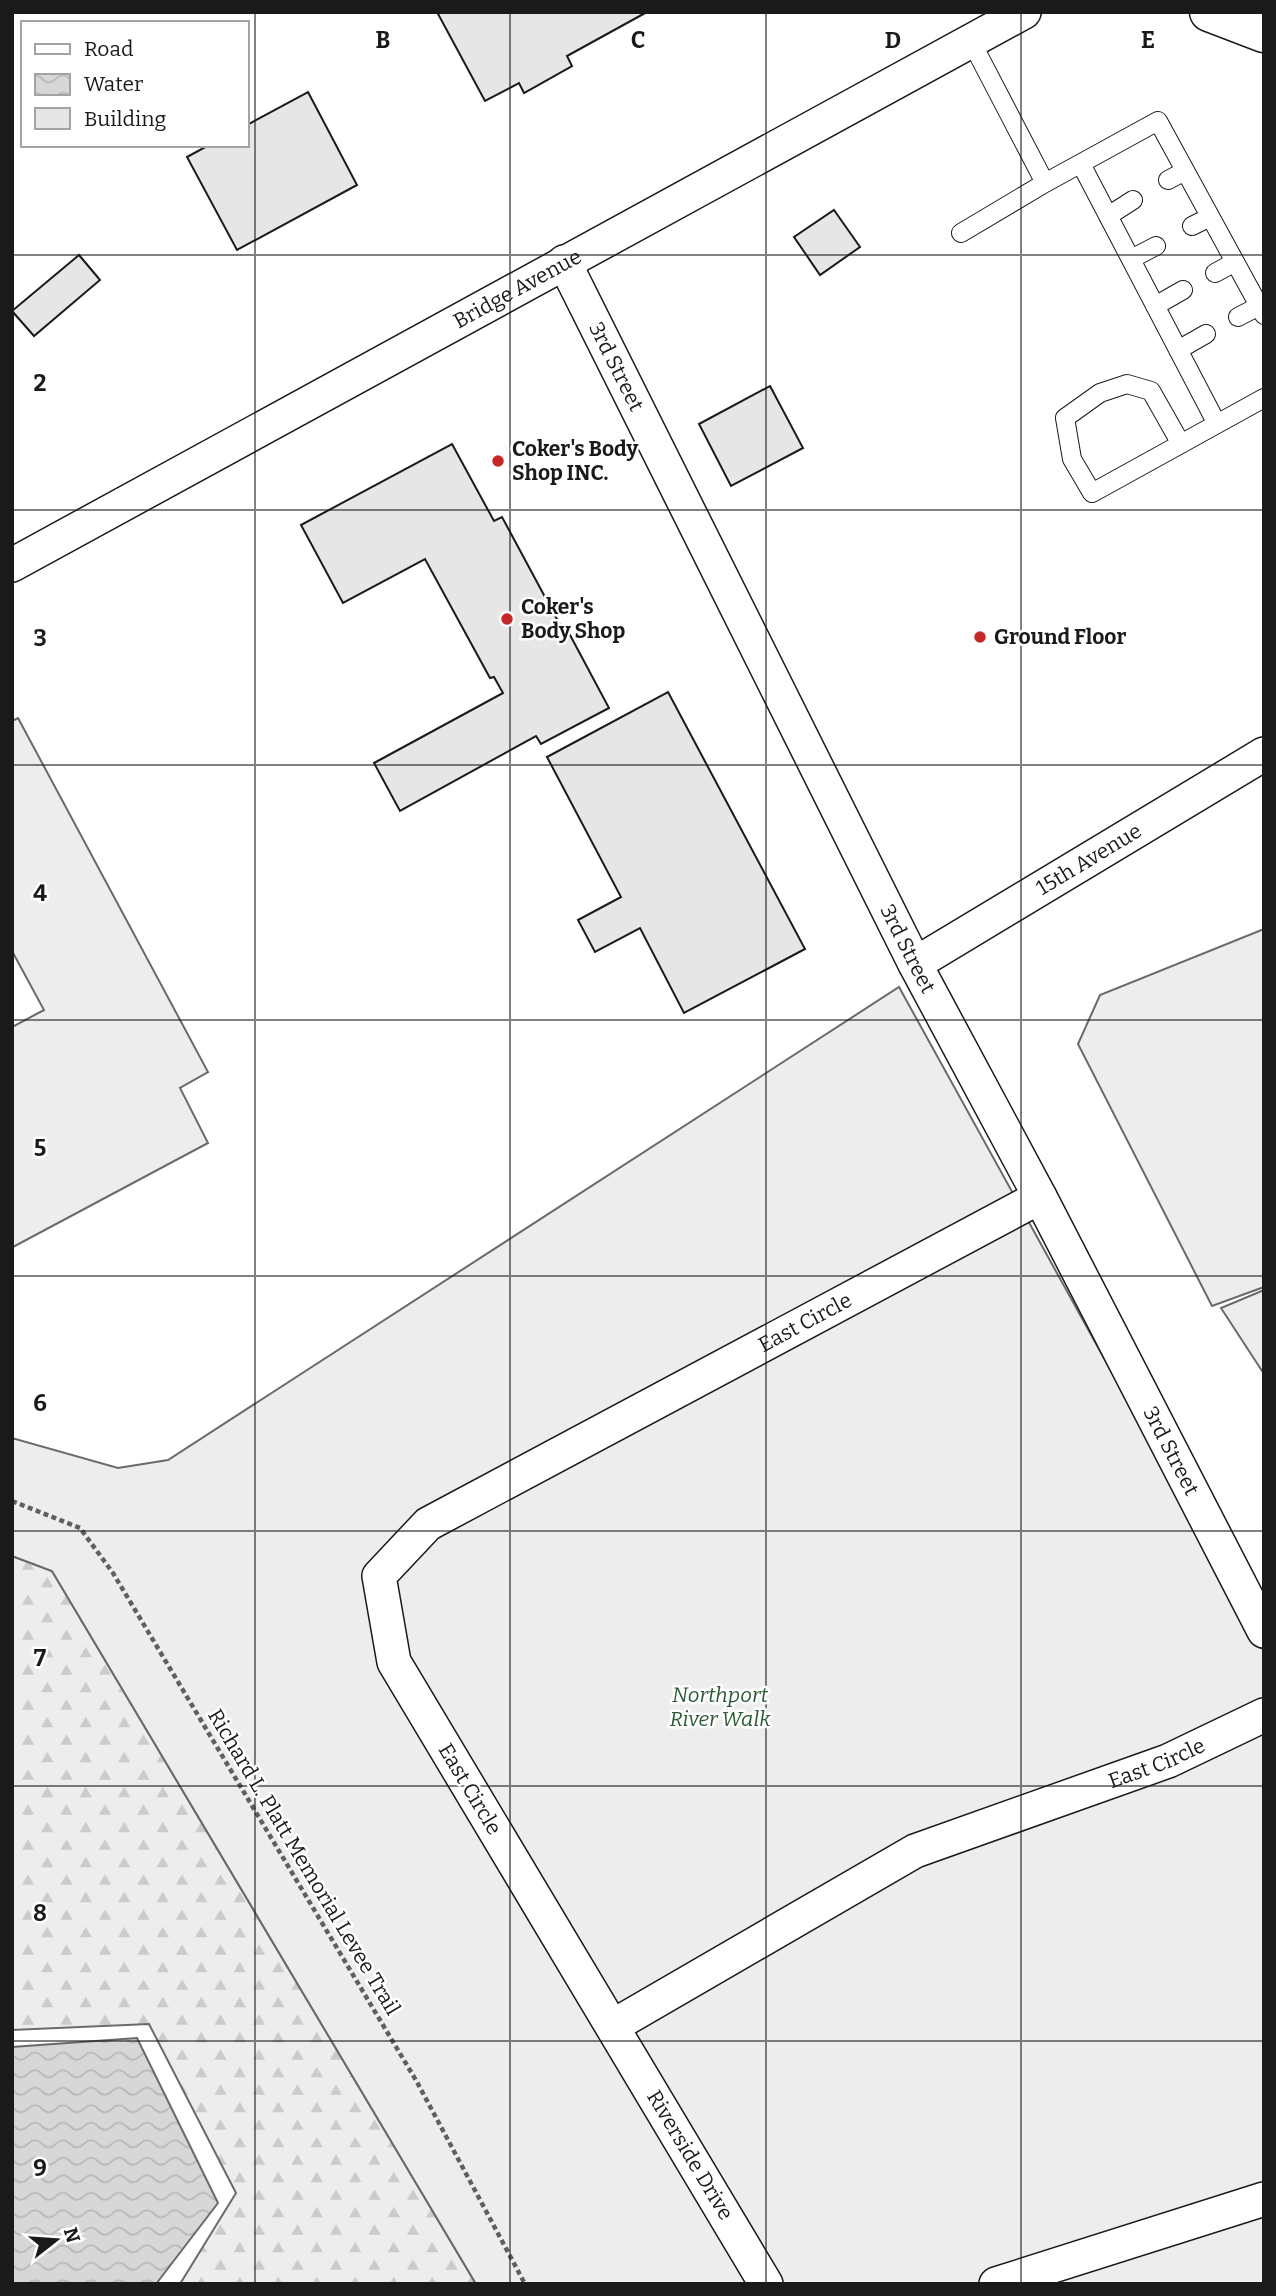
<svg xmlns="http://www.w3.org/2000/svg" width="1276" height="2296" viewBox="0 0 1276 2296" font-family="Bitter,serif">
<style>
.forest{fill:url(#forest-firs);stroke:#6a6a6a;stroke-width:2}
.built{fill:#ededed;stroke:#6a6a6a;stroke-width:2}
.water{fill:url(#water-waves);stroke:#6a6a6a;stroke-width:2}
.building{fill:#e6e6e6;stroke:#1a1a1a;stroke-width:2}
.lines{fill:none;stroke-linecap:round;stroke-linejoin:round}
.lane-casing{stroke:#1a1a1a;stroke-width:20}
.street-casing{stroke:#1a1a1a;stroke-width:36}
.secondary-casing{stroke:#1a1a1a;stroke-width:41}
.path{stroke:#5f5f5f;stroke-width:4.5;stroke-dasharray:5 3.5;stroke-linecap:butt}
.lane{stroke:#fff;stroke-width:18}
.street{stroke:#fff;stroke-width:33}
.secondary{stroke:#fff;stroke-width:38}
.grid{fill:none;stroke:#1a1a1a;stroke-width:2;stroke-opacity:0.55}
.poi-dot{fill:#c62828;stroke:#fff;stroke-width:2.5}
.labels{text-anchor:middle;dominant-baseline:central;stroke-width:5;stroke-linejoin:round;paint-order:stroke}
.street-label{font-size:21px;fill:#1a1a1a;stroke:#fff}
.poi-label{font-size:21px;font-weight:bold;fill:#1a1a1a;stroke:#fff;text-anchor:start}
.park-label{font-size:21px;font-style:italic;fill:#2b5a34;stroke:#fff}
.grid-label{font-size:23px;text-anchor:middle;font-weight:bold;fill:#1a1a1a;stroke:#fff;stroke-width:5;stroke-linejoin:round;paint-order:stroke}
</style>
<defs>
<pattern id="forest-firs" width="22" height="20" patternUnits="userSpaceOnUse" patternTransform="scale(1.75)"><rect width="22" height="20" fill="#ededed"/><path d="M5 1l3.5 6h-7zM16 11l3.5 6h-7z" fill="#cbcbcb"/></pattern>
<pattern id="water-waves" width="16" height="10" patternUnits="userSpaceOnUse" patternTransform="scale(1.75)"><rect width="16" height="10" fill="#d7d7d7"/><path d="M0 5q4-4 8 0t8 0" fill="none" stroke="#b8b8b8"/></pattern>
</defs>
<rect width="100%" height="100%" fill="#fff"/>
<path class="forest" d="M12,1556L52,1571L476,2284H180L236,2193L149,2024L12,2030Z"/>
<path class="built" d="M18,718L208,1072L180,1088L208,1143L13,1247L12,1027L44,1010L12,951V721Z
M1264,929V1287L1212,1306L1078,1044L1100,995Z
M899,987L1264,1648V2284H476L52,1571L12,1556V1438L118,1468L168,1460Z
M1264,1290V1374L1221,1308Z"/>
<path class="water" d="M137,2038L218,2203L156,2284H12V2047Z"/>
<path class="building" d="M437,12H647L567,56L572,66L524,93L519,83L485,101Z
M308,92L357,185L237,250L187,157L209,145H247V125Z
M834,210L860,247L820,275L794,237Z
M79,255L100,280L34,336L12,311Z
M770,386L803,448L731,486L699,424Z
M452,444L494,521L502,517L566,636L570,635L609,708L541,744L536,736L400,811L374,763L503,693L494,677L490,678L425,559L343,603L301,525Z
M668,692L805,949L684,1013L640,928L595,952L578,920L621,897L547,757Z"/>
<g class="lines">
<defs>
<path id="lane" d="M1081,164L1217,424
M1168,180L1185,171
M1045,183L1158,121L1264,315
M1108,216L1133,200
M1192,226L1210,217
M961,233L1045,183L971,41
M1131,259L1156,246
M1215,273L1235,262
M1155,306L1183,290
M1238,317L1259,306
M1178,350L1206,334
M1181,444L1151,391L1127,384L1100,393L1065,418L1072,459L1092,493L1264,398"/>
<g id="street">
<path id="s1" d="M564,262L915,964L1040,1197L1264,1631"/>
<path id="s2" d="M12,565L1024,12"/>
<path id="s3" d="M915,964L1264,754"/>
<path id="s4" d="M613,2026L915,1851L1168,1761L1264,1715"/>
<path id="s5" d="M766,2284L394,1662L379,1576L428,1524L1040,1197"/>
<path d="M996,2284L1264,2199"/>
</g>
<path id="secondary" d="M1209,12L1264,33"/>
</defs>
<use href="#lane" class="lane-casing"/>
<use href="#street" class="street-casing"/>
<use href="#secondary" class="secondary-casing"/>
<path class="path" d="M12,1501L80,1528L113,1573L417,2082L525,2284"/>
<use href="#lane" class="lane"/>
<use href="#street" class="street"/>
<use href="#secondary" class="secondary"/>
</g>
<path class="grid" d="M255,12V2284M510,12V2284M766,12V2284M1021,12V2284M12,255H1264M12,510H1264M12,765H1264M12,1020H1264M12,1276H1264M12,1531H1264M12,1786H1264M12,2041H1264"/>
<g class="poi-dot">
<circle cx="498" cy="461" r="7"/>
<circle cx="507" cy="619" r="7"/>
<circle cx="980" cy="637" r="7"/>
</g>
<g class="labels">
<g class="street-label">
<text stroke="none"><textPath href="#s2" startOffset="576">Bridge Avenue</textPath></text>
<text stroke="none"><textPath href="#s1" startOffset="117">3rd Street</textPath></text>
<text stroke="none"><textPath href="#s3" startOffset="203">15th Avenue</textPath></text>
<text stroke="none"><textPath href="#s1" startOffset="768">3rd Street</textPath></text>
<text stroke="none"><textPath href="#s5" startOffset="1311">East Circle</textPath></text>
<text stroke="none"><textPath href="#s1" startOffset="1335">3rd Street</textPath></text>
<text stroke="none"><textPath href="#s4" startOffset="606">East Circle</textPath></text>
<text transform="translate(470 1789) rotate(59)">East Circle</text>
<text transform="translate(304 1862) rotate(59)">Richard L. Platt Memorial Levee Trail</text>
<text transform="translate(690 2155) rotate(59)">Riverside Drive</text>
</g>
<g class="poi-label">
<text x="512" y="449">Coker's Body<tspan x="512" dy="24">Shop INC.</tspan></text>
<text x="521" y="607">Coker's<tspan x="521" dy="24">Body Shop</tspan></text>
<text x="994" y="637">Ground Floor</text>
</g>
<g class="park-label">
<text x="720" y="1695">Northport<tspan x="720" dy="24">River Walk</tspan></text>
</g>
</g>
<g class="grid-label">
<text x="383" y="48">B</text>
<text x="638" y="48">C</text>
<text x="893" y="48">D</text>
<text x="1148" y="48">E</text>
<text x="40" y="391">2</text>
<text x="40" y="646">3</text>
<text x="40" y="901">4</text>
<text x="40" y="1156">5</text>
<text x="40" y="1411">6</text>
<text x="40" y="1666">7</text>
<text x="40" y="1921">8</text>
<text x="40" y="2176">9</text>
</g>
<rect width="1276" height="2296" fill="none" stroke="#1a1a1a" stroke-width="28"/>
<rect x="21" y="21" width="228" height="126" fill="#ffffff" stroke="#a3a3a3" stroke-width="2"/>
<rect x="35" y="44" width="35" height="10" fill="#ffffff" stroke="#a3a3a3" stroke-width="2"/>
<text x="84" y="56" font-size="21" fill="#1a1a1a">Road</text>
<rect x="35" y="74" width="35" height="21" fill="url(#water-waves)" stroke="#a3a3a3" stroke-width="2"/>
<text x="84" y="91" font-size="21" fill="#1a1a1a">Water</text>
<rect x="35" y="108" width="35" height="21" fill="#e6e6e6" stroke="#a3a3a3" stroke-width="2"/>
<text x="84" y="126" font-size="21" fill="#1a1a1a">Building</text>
<g transform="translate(56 2240) rotate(73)" stroke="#ffffff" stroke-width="5" paint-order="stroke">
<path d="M0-5L12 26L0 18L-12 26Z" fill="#1a1a1a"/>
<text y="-10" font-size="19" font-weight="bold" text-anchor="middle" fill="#1a1a1a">N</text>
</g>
</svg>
